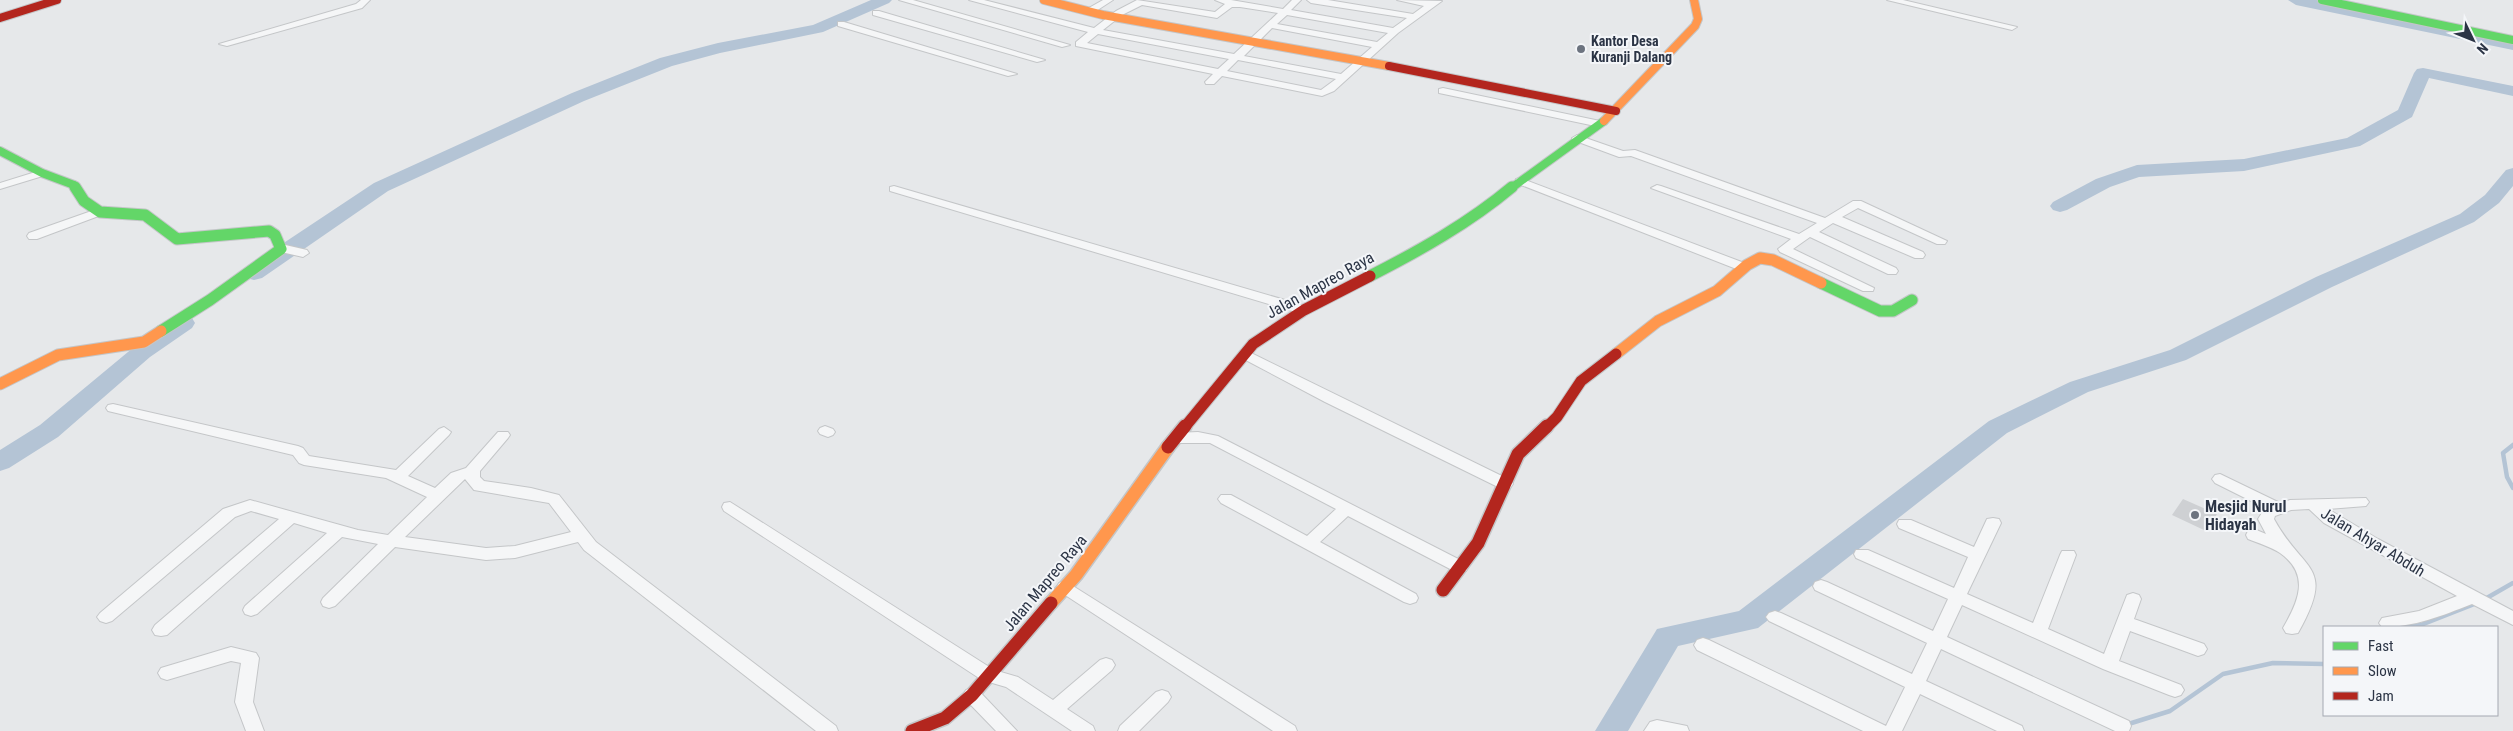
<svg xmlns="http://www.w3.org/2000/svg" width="2513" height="731" viewBox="0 0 2513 731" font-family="'Roboto Condensed',sans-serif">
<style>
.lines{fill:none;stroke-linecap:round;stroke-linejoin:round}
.stream{stroke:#b4c4d5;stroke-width:4.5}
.river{fill:#b4c4d5;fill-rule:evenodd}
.building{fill:#ced0d3}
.street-casing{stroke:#c4c6c8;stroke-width:2}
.fast-far1-casing{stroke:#c4c6c8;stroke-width:10}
.fast-casing{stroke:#c4c6c8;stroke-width:13}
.slow-far2-casing{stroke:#c4c6c8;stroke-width:10}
.slow-far1-casing{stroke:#c4c6c8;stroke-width:13}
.slow-casing{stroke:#c4c6c8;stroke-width:16}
.jam-far2-casing{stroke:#c4c6c8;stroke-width:10}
.jam-far1-casing{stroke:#c4c6c8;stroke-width:13}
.jam-casing{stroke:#c4c6c8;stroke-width:16}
.street{fill:#f5f6f7;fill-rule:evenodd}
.fast-far1{stroke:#63d668;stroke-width:8}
.fast{stroke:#63d668;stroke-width:11}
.slow-far2{stroke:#ff974d;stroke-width:8}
.slow-far1{stroke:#ff974d;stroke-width:11}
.slow{stroke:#ff974d;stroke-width:13}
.jam-far2{stroke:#b3261e;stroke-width:8}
.jam-far1{stroke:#b3261e;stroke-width:11}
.jam{stroke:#b3261e;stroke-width:13}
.poi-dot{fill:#6c737f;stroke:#f4f6f9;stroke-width:2}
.labels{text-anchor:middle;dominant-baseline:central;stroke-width:4;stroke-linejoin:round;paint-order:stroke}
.far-poi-label{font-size:14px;font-weight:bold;fill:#2b3445;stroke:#f4f6f9;text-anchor:start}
.street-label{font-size:16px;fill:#2b3445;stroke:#f4f6f9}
.poi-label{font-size:16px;font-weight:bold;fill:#2b3445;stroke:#f4f6f9;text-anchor:start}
</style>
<rect width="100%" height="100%" fill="#e6e8ea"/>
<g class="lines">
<path class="stream" d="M2513,445L2503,453L2507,477L2513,488
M2485,599L2513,583
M2406,627L2421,625L2477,603
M2118,731L2122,726L2170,711L2223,674L2273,663L2324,664"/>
<path class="river" d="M871,0H892L889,3L823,32L720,53L672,66L584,101L388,191L262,278L254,280L246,278L243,273L246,268L374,183L572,93L660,58L718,43L813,25Z
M2288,0H2319L2513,40V50L2296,5Z
M2423,68L2513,86V96L2429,78L2412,117L2360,146L2244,171L2139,177L2110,187L2067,210L2060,212L2053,210L2050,206L2053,202L2096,179L2137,165L2244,159L2347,138L2398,110L2414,73L2417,69Z
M2513,168V186L2499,203L2474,222L2332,287L2186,360L2088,392L2007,433L1758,628L1678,646L1628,731H1595L1657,629L1739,611L1989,421L2070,382L2170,350L2316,277L2460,214L2485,195L2506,170Z
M184,316L192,318L195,323L192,328L150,357L58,437L9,468L0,471V450L40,425L134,347L176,318Z"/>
</g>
<path class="building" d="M2183,499L2217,514L2206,531L2172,515Z"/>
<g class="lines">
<defs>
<path id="street" d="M361,0H370L362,8L227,46L219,44L356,4Z
M899,0H913L1070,45L1062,47Z
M969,0H984L1094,28L1116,11L1137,0L1215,12L1225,4L1215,0H1231L1283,9L1292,0H1301L1291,10L1393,28L1407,18L1311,3L1307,0H1328L1413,14L1424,6L1397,0L1442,1L1398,33L1334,91L1322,96L1222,76L1214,84H1206L1205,82L1213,74L1076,46V42L1088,32ZM1142,5L1217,18L1232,7H1240L1278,13L1234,54L1103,30L1122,15ZM1287,15L1388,33L1377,42L1277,24ZM1272,28L1372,47L1341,74L1244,56ZM1098,34L1229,59L1218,69L1087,43ZM1238,60L1336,79L1321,90L1227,71Z
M1103,0H1113L1093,13H1087V9Z
M1887,0H1903L2017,27L2012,30Z
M873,11H879L1045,60L1037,62L873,15Z
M838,22H844L1017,74L1008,76L838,26Z
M1443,88L1600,121L1605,124L1600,127L1439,93V89Z
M1577,135L1623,151L1635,150L1825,218L1853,201H1861L1947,241L1945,244H1937L1858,208L1842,217L1923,252L1925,255L1923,258H1915L1833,223L1819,232L1896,268L1898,271L1896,274H1888L1810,237L1793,249L1874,288L1873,291H1863L1780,252L1778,249L1791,239L1651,188L1657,185L1661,186L1799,234L1817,223L1631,156L1619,157L1573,140L1572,138Z
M42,170L46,171V175L0,189V183Z
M1520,178L1747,264L1749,267L1747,270H1739L1516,183V179Z
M894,186L1309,307L1311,310L1304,314L1299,313L890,191V187Z
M100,208L104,210L106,212L104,214L37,239H29L27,236L29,233Z
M281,244L307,250L309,253L303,257L277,251L275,248L277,245Z
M1245,350L1510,480L1513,484L1510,488H1500L1325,402L1240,357L1238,354Z
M113,404L298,446L303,448L309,456L396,470L439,429L444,427L451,432L449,435L408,476L435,488L451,473L466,468L498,432H508L510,435L508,438L480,471V477L484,481L531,488L559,495L596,542L836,726L838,731H816L584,550L578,542L515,558L486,560L395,547L335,606L329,608L323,606L321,602L323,598L378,544L342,537L257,614L251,616L245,614L243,610L245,606L327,533L294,523L167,635L161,636L155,635L152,630L155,625L279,519L251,511L235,517L112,621L106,623L100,621L97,617L100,613L223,509L250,500L358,530L388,535L427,497L386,478L304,465L299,463L293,455L108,411L106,408L108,405ZM465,479L474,490L549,503L571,532L515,546L486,548L405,537Z
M825,426L833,429L835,432L833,435L828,437L820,434L818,431L820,428Z
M1198,432L1218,436L1466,563L1468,567L1466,571H1454L1348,516L1320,542L1416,594L1418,598L1416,602L1410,604L1404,602L1221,503L1218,499L1221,495H1231L1307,536L1336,509L1210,443H1175L1168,438L1175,433Z
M2220,474L2280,503L2290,500L2366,498L2369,502L2366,506L2328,509L2378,539L2513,611V625L2472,604C2441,616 2415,627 2382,627L2379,623L2382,618L2419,611L2457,596L2324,523L2309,509L2291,510L2275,516L2274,519C2303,573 2337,564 2298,633L2292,634L2286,633L2283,628C2298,602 2311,575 2280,553C2271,547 2258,543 2248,539L2246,535L2248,531L2254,529L2266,534L2258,519L2265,508L2215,483L2212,479L2215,475Z
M730,502L994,670L1018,677L1053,700L1100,660L1106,658L1112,660L1115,665L1112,670L1067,709L1093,726L1095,731H1072L1006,687L982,680L724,511L722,507L724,503Z
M1993,518L1999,519L2001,523L1967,594L2033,623L2060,555L2062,551H2074L2076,555L2048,629L2104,654L2127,595L2133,593L2139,595L2141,599L2134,619L2204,644L2207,649L2204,654L2198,656L2130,631L2119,661L2181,685L2184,690L2181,695L2175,697L2169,695L2103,669L1962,605L1947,637L2129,721L2131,726L2129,731H2115L1941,649L1926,681L2022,726L2024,731H1997L1920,694L1902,731H1863L1697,650L1694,645L1697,640L1703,638L1709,640L1886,726L1905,687L1769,621L1766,617L1769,613L1775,611L1781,613L1912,674L1927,643L1815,590L1813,586L1815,582L1821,580L1827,582L1933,631L1948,599L1856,558L1854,554L1856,550H1868L1954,588L1968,557L1899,528L1897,524L1899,520H1911L1974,547L1987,519Z
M1065,581L1295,726L1297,731H1273L1059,591L1057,587L1059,583Z
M231,647L256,653L259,658L253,702L264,731H246L235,702L241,663L231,661L167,680L161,678L158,673L161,668Z
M972,688L978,690L1017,731H996L966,700L963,695L966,690Z
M1162,690L1168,692L1171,697L1168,702L1139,731H1118L1120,726L1156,692Z
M1657,720L1687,726L1689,731H1644L1650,722Z"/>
<path id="fast-far1" d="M2322,0L2513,40
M0,151L42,173L74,185L76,189
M1510,189L1604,121"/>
<path id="fast" d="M75,187L84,201L100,212L145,215L177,239L269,231L275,235L281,249L210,300L161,331
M1370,276C1419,251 1469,223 1512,187
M1821,283L1880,311H1893L1912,300"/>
<path id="slow-far2" d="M1044,0L1103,15L1389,66
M1604,121L1695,26L1698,19L1694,0"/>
<path id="slow-far1" d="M1616,354L1658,321L1717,291L1747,265L1760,258L1773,260L1821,283
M0,384L58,355L144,342L161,331"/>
<path id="slow" d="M1051,603L1076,575L1168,447"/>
<path id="jam-far2" d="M0,18L57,0
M1389,66L1616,111"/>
<path id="jam-far1" d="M1184,428L1253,344L1304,310L1370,276
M1546,428L1557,417L1581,381L1616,354"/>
<path id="jam" d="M1168,447L1185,426
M1443,590L1478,543L1518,454L1547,426
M912,731L945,718L972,695L1051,603"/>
</defs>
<use href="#street" class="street-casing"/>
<use href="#fast-far1" class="fast-far1-casing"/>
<use href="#fast" class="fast-casing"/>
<use href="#slow-far2" class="slow-far2-casing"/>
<use href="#slow-far1" class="slow-far1-casing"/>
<use href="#slow" class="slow-casing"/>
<use href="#jam-far2" class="jam-far2-casing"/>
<use href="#jam-far1" class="jam-far1-casing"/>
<use href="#jam" class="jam-casing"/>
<use href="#street" class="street"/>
<use href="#fast-far1" class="fast-far1"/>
<use href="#fast" class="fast"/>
<use href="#slow-far2" class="slow-far2"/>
<use href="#slow-far1" class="slow-far1"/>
<use href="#slow" class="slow"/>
<use href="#jam-far2" class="jam-far2"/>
<use href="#jam-far1" class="jam-far1"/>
<use href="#jam" class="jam"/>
</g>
<g class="poi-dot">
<circle cx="1581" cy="49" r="5"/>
<circle cx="2195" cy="515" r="5"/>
</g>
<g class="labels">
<g class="far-poi-label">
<text x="1591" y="41">Kantor Desa<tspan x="1591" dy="16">Kuranji Dalang</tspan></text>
</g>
<g class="street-label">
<text transform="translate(1320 285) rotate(-29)">Jalan Mapreo Raya</text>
<text transform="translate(2373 542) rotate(31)">Jalan Ahyar Abduh</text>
<text transform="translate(1045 583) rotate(-50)">Jalan Mapreo Raya</text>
</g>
<g class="poi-label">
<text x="2205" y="506">Mesjid Nurul<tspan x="2205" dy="18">Hidayah</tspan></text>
</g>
</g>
<rect x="2323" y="626" width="175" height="90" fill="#f4f6f9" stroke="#a4a8b1"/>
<rect x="2333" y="642" width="25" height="8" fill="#63d668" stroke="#a4a8b1"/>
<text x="2368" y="651" font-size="15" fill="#2b3445">Fast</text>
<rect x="2333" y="667" width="25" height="8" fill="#ff974d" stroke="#a4a8b1"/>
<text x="2368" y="676" font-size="15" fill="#2b3445">Slow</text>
<rect x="2333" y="692" width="25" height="8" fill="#b3261e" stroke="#a4a8b1"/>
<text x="2368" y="701" font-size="15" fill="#2b3445">Jam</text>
<g transform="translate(2473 40) rotate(133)" stroke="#f4f6f9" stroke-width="4" paint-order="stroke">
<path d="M0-4L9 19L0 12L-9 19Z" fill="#2b3445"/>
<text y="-8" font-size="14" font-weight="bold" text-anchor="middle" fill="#2b3445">N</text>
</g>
</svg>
